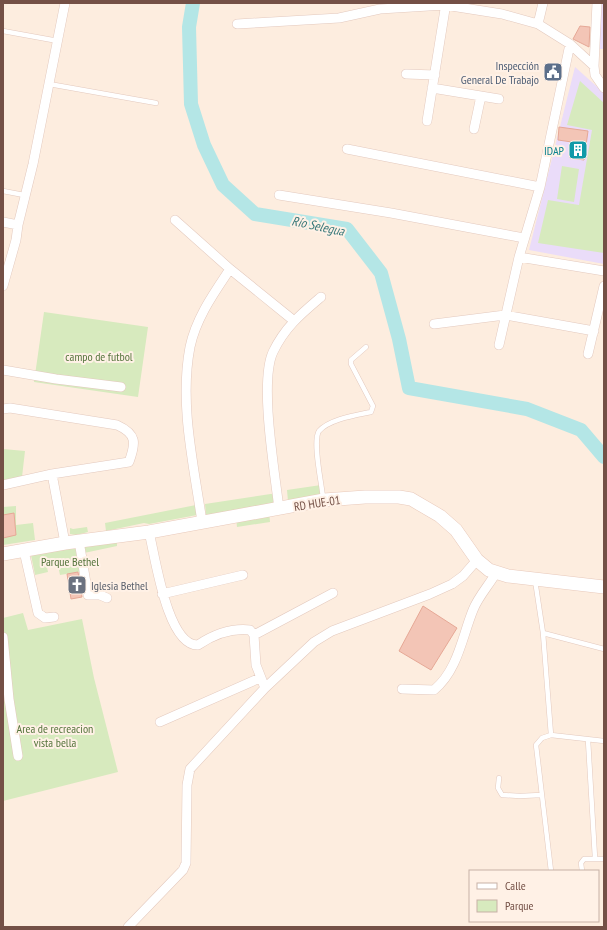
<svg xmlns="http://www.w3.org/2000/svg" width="607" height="930" viewBox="0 0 607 930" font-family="'PT Sans Narrow',sans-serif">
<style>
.education{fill:#eadcf9}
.green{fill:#d7eabe}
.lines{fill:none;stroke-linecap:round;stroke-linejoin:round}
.river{stroke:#b4e6e6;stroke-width:14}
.building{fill:#f3c5b6;stroke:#e6a896}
.lane-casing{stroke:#e3c9be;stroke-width:5.5}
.street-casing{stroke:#e3c9be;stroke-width:10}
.secondary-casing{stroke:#e8c9bb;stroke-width:14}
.lane{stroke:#fff;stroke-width:4.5}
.street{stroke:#fff;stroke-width:9}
.secondary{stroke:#fff;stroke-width:13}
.labels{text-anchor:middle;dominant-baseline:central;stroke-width:4;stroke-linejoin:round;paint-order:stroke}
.service-label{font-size:12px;fill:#4e5e75;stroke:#fff1e6;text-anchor:end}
.culture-label{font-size:12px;fill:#0d838f;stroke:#fff1e6;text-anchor:end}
.park-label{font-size:12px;fill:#55743c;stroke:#fff1e6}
.street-label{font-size:12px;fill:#745046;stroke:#fff1e6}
.worship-label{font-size:12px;fill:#5b616d;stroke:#fff1e6;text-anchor:start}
.water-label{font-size:13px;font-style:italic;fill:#3a797a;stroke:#fff1e6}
</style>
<rect width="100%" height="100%" fill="#fdeddf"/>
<path class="education" d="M601,3H604V49H598Z
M575,67L604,93V264L529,250Z"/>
<path class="green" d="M580,81L604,103V253L538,243L548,200L579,205L592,130L567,125Z
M562,166L579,169L574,202L557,199Z
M44,312L148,327L138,397L34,382Z
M3,449L25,451L22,477L3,481Z
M321,485L323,495L288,501L287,490Z
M277,493L278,505L206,516L205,504Z
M196,505L197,515L149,524L144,523L106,531L105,523Z
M16,506V525L33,523L35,540L3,545V507Z
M269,511L270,522L237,527L236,517Z
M87,527L88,532L76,535L70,534V528L73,529Z
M117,539V546L84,553L83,545Z
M79,544L84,571L60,575L57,561L46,563L48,572L35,575L31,555Z
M23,613L28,630L82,619L94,678L118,772L3,801V618Z"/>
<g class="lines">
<path class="river" d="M193,3L189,27L191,104L204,145L223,185L255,214L347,229L381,273L399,339L409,388L527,409L581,430L604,457"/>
</g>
<path class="building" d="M580,26L590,27L589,47L573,39Z
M559,127L588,131L584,160L570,158L572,142L558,140Z
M14,513L16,535L3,538V515Z
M78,572L82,597L71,599L67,574Z
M423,606L457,628L431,670L399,651Z"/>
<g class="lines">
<defs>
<path id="lane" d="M3,31L58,41
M49,84L156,103
M3,191L24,195
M323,498C322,485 312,441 319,431C329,419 357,415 371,412L373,406L351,364V360L366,347
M535,580L543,633L551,735L604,741
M543,633L604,649
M551,735L542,738L536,745L551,871
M588,740L595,858
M499,778L498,788L502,795L520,796L541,795
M582,871L581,863L584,859H604"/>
<path id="street" d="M597,3L594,66L595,75L604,88
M237,24L339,18L380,9L445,5L502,14L538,24L570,44L594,66
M538,24L543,3
M406,74L435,75
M432,88L499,99
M427,121L446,3
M474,129L481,96
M347,149L540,187
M279,195L391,213L524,238
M175,220L230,269L293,320
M3,222L18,225L33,164L65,3
M519,257L604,271
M3,286L16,240L18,225
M434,324L505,315L594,331
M499,345L519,257L540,187L570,44
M588,354L604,286
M3,370L56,379L121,387
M3,409L10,408L117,425C137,434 136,443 129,462L52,474L3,485
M52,474L65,543
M279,509C275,473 259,382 273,352C285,327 301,314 321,297
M202,522C194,466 179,404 190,347C196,318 214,293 230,269
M149,532C155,555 167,646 198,645C213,635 232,628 250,630L254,635L256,665L265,688
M79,541L88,595H100L107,598
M24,551L38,613L45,618L54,617
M162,594L243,575
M254,635L333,593
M3,637L9,699L18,756
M402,689L434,690C458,670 462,637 473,610C478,597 489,585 496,573
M160,722L260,678
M128,927L183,870L186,863L187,785L190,769L265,688L314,642L332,631L430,594L452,584L463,576L477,560"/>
<path id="secondary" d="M3,554L65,543L149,532L324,500L365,497H399L411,499L440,516L456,530L477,560L489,570L508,576L604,587"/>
</defs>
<use href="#lane" class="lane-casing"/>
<use href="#street" class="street-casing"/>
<use href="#secondary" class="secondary-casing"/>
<use href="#lane" class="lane"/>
<use href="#street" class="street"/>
<use href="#secondary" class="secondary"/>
</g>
<defs>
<symbol id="civic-square" viewBox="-11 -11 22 22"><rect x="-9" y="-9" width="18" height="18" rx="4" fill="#5c6f8a" stroke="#fff1e6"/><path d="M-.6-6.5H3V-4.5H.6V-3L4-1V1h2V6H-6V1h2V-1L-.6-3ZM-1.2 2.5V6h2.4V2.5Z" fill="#fff"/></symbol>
<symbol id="building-square" viewBox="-11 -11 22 22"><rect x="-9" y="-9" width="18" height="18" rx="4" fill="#0f9aa8" stroke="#fff1e6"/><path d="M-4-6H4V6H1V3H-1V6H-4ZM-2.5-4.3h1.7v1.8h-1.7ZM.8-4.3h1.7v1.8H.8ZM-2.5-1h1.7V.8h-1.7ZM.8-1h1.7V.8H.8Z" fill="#fff"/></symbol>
<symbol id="church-square" viewBox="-11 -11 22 22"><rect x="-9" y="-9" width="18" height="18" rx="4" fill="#6b7280" stroke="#fff1e6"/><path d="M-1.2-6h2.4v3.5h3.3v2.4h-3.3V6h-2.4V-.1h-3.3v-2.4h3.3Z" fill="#fff"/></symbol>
</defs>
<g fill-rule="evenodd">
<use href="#civic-square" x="542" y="61" width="22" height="22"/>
<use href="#building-square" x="567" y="139" width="22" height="22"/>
<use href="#church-square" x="66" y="574" width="22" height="22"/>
</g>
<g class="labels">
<g class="service-label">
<text x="539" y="65">Inspección<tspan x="539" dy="14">General De Trabajo</tspan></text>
</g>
<g class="culture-label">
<text x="564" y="150">IDAP</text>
</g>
<g class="park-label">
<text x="99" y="356">campo de futbol</text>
<text x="70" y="561">Parque Bethel</text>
<text x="55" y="728">Area de recreacion<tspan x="55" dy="14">vista bella</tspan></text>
</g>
<g class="street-label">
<text transform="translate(317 503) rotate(-9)">RD HUE-01</text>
</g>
<g class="worship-label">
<text x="91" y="585">Iglesia Bethel</text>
</g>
<g class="water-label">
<text transform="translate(318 226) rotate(12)">Río Selegua</text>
</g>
</g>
<rect width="607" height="930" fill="none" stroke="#745046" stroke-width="8"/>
<rect x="469" y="870" width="130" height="52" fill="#fff1e6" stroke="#c7b1a6"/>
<rect x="477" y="883" width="20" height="6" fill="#ffffff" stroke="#c7b1a6"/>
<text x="505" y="890" font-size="12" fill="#745046">Calle</text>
<rect x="477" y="900" width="20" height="12" fill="#d7eabe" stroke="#c7b1a6"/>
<text x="505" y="910" font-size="12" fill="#745046">Parque</text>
</svg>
